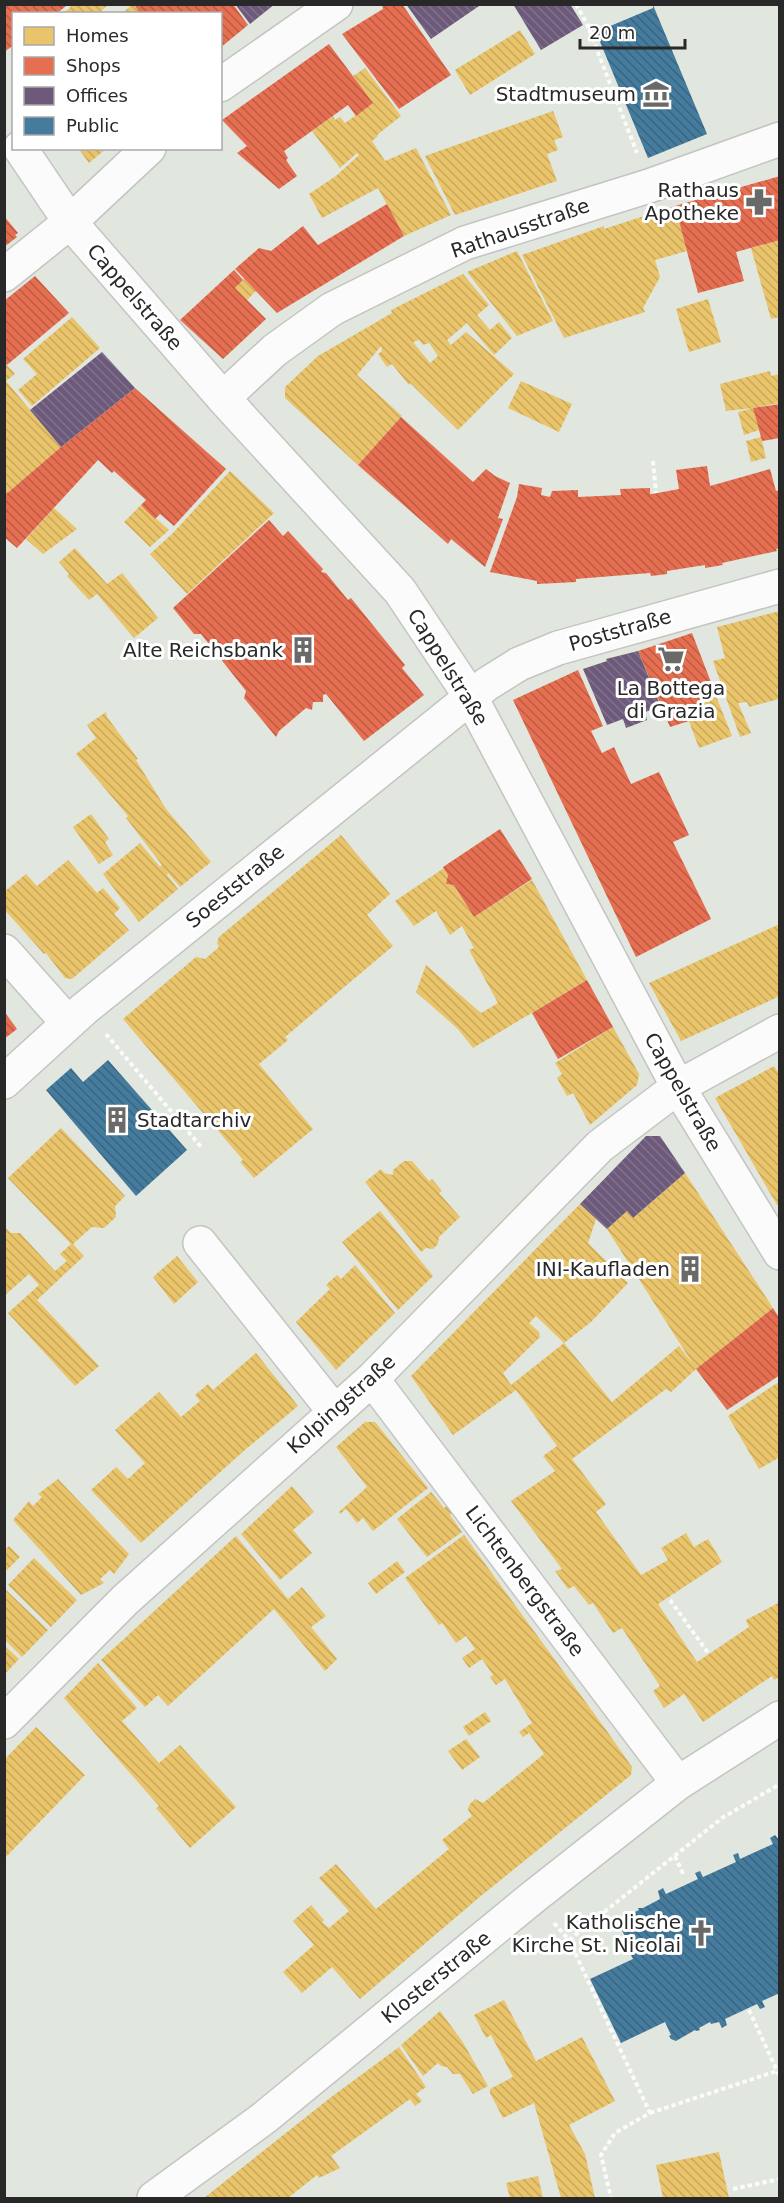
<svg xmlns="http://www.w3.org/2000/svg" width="784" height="2203" viewBox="0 0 784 2203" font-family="'DejaVu Sans',sans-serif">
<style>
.homes{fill:url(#homes-back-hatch);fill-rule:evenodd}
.shops{fill:url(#shops-back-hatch)}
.offices{fill:url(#offices-back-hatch)}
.public{fill:url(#public-back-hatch)}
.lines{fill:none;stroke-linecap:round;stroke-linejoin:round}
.minor-casing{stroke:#c4c4c3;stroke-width:36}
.path{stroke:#fafbfa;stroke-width:4;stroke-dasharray:4.5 3;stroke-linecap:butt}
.minor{stroke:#fafbfa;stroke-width:33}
.labels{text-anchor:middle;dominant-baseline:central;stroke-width:6;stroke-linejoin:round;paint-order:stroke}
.poi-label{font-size:20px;fill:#282828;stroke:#fff;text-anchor:end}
.street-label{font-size:20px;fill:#282828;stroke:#fff}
</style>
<defs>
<pattern id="homes-back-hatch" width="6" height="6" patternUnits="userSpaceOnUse" patternTransform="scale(1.5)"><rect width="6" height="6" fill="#e9c46a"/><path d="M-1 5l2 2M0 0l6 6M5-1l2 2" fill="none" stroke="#c8a85c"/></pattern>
<pattern id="shops-back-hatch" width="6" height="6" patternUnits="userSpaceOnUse" patternTransform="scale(1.5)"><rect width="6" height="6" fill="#e76f51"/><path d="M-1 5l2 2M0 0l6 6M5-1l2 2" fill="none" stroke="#bb5b43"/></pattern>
<pattern id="offices-back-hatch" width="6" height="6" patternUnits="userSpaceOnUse" patternTransform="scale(1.5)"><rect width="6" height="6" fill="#6d597a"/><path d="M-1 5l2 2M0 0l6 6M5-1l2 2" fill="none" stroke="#81728b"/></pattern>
<pattern id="public-back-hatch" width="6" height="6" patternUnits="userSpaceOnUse" patternTransform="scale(1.5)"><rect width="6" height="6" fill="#457b9d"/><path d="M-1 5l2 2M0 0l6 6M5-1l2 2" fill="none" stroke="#3a6580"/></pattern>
</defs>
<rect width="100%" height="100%" fill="#e1e6de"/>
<path class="homes" d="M71,4H109L98,14H62L70,8Z
M132,4H134L140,14H122Z
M520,30L535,54L470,95L455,70Z
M365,68L401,116L377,135L378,136L372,141L385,161L416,148L451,215L404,236L378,188L322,218L309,194L336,176L359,155L357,153L340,168L312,131L333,116L335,120L340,117L345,123L373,103L353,76Z
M553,111L563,137L554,140L558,150L547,154L557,181L455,215L425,156Z
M78,148H107L89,163Z
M675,206L687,251L655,260L660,277L643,308L645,312L564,338L522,255L604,226V229Z
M780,240V317L771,319L751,248Z
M517,251L553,321L517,336L467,272Z
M463,274L489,305L477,315L490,330L499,322L512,338L494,355L467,323L447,340L451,345L466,332L514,374L458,430L410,383L409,385L392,364L387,367L378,354L382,351L381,346L357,375L402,416L358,465L285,398V387L318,356L392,313L391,310ZM419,340L423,345L429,343L438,356L430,363L413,342Z
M244,279L256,291L247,300L235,288Z
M708,299L721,342L689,352L676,309Z
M72,317L100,348L32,406L18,390L37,374L23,359Z
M4,362L15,374L6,381L61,447L4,496Z
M770,371L771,376L780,374V403L753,408L759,430L744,435L738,412L753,408L726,411L720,384Z
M521,381L572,404L559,432L508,408Z
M761,437L766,458L751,462L746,441Z
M230,471L274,513L187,594L150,554L173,533Z
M141,505L169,530L150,547L124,522Z
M54,508L77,529L43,554L26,539Z
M75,548L107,584L122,573L158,618L134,638L97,594L89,600L67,576L69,574L59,562Z
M780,611V689L777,690L779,699L749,707L747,702L738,703L751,733L740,737L713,661L725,658L717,627Z
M716,696L732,736L699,748L684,708Z
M106,712L107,717L138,759L136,760L166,809L211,862L180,887L168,873L167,875L178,889L139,922L103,874L140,843L160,867L162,865L126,818L128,816L76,754L96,738L87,725Z
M91,814L109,839L105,842L113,855L99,864L73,827Z
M341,835L390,894L367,915L393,946L285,1037L288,1040L259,1064L313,1129L254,1178L240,1162L243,1160L123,1019L196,957L205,959L219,947L217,943L219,937Z
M68,860L97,893L103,888L120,908L114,914L129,930L72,979L65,978L46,953L44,954L4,909V892L26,874L37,886Z
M444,868L448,875L446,884L454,885L474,917L532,880L587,980L473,1048L458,1029L416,992L426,965L481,1013L498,1003L469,950L474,948L462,926L450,935L436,911L414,926L395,901Z
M780,924V996L681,1041L649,983Z
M613,1027L639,1074L637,1085L590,1125L573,1093L567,1096L557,1078L562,1074L555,1063Z
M774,1066L780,1075V1204L777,1205L715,1098Z
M61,1128L125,1196L115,1206L116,1217L104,1228L92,1227L73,1244L84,1256L37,1300L99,1366L75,1386L8,1313L39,1285L29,1274L4,1296V1226L11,1233H20L55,1271L67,1261L60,1254L71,1244L8,1178Z
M404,1161H412L429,1181L432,1179L442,1191L439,1193L460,1217L439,1237L438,1244L433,1249L426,1248L421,1252L365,1182L381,1169L384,1173L393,1175V1170Z
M685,1173L773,1308L696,1369L671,1392L666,1389L572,1459L606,1504L596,1512L641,1575L668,1560L661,1548L686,1533L694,1547L708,1539L722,1562L658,1604L697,1662L749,1627L746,1620L780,1602V1677L774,1680L772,1676L703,1722L684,1694L664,1708L653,1691L660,1686L622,1628L613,1633L593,1603L589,1605L574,1586L568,1589L555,1571L562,1569L511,1501L555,1471L543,1456L557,1446L516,1390L453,1435L411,1376L580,1204L596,1219L588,1243L628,1283L591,1322L564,1343L612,1402L679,1346L693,1364L607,1229L627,1211L633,1218ZM536,1316L564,1343L511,1385L503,1373L540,1337L539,1332L529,1323Z
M380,1211L433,1276L398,1310L342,1242Z
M177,1256L198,1282L174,1304L153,1277Z
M355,1265L395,1313L336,1370L296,1322L330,1289L326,1285L337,1275L341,1279Z
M256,1353L298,1406L246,1449L141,1543L91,1490L116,1467L128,1479L145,1463L115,1430L159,1392L181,1417L200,1401L195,1395L208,1384L213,1390Z
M780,1381V1457L759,1469L728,1416Z
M365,1422H375L428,1488L373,1531L363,1518L357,1523L346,1509L340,1514L339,1512L367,1487L336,1447Z
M58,1479L129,1554L114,1574L110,1570L100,1579L104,1583L81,1595L13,1520L29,1501L33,1506L42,1497L38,1494Z
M292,1486L314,1512L293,1530L312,1553L280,1580L241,1534Z
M431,1492L444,1508L447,1506L452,1513L450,1515L462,1532L427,1557L397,1519Z
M464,1535L609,1734L632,1767L631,1775L482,1895L360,1999L332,1967L302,1993L283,1972L314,1945L293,1921L311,1905L324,1920L322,1922L329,1928L349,1911L319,1878L336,1864L376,1909L449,1849L442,1840L472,1816L468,1810L469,1805L475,1799L483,1803L544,1754L529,1733L523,1737L519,1732L532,1723L505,1679L496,1685L490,1677L493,1675L482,1659L469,1668L462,1658L475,1649L466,1636L456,1643L442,1623L439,1625L405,1578Z
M236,1536L288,1599L302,1587L326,1616L311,1627L337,1659L325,1671L274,1609L168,1706L158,1695L145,1707L101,1660Z
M9,1546L20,1557L4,1573V1550Z
M34,1558L77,1600L51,1627L8,1585Z
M397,1561L405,1572L376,1594L368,1583Z
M4,1588L48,1630L22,1657L4,1639Z
M4,1645L19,1659L4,1675Z
M98,1663L137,1708L122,1721L159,1763L180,1745L236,1807L190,1848L156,1808L159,1806L64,1698Z
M485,1712L491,1721L469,1736L463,1727Z
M36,1727L85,1775L4,1859V1760Z
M466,1739L480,1757L462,1770L448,1751Z
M504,2000L536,2061L582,2037L615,2101L569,2125L585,2154L595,2198H561L534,2103L503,2118L490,2093V2089L513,2077L491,2035L486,2038L474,2015Z
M440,2011L462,2041L488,2086L473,2094L460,2074H453L447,2067L441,2066L438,2063L423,2076L401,2045Z
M399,2047L426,2087L416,2094L422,2101L415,2106L410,2099L331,2156L340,2168L319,2178L317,2175L288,2198H204L330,2098Z
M719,2152L729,2198H663L656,2165Z
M538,2176L543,2198H510L506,2183Z"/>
<path class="shops" d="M4,4H65L66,6L56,14H14V45L4,52Z
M134,4H233L248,25L220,48V14H140Z
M402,4L451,75L399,109L342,34L383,9L382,4Z
M329,44L373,103L356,116L348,105L284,151L288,158L286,160L297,176L279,189L237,153L247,146L222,120Z
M780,176V240L736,252L744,281L698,293L675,206Z
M387,204L404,236L277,313L235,269L259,248L271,251L303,226L318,245Z
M4,216L18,233L15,235L17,237L4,247Z
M234,270L243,280L235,288L266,319L223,359L180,320Z
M35,276L69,313L7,365L4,362V301Z
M135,388L226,469L174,526L160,514L155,519L141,505L146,500L114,471L112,473L98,460L17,548L4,537V496L61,447Z
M780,404V438L762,441L753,408Z
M401,417L473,482L486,469L495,476L510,483L498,518L503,519L485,567L451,539L448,544L358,465Z
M707,466L710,486L770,469L776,491L780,490V548L776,549L777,551L722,563L723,565L705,568V565L667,571V574L651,576L650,573L576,579V582L537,584V581L490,572L517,497L519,484L542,488L541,495L550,497L552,491L578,490V497L621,495L620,489L650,488V494H652L679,489L676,470Z
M269,520L283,536L288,531L323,569L321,572L326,573L348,600L351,598L405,665L402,668L424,695L364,741L326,694L323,695V702H313L312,710L306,708L279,731L276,737L244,698L246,691L201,634H194L173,608Z
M692,633L714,690L699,695L701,703L684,708L689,721L670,727L638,651Z
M578,670L603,726L591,731L602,753L614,747L631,784L659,772L689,835L673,842L711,919L636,957L513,700Z
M500,829L532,879L474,917L454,885L446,884L448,875L443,867Z
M587,980L613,1027L558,1059L532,1013Z
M4,1011L17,1029L4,1039Z
M773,1308L780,1319V1375L727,1410L696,1369Z"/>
<path class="offices" d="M235,4H275L250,24Z
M406,4H482L431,39Z
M513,4H570L583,25L541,50Z
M102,352L135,388L61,447L30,410Z
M638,651L661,707L645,712L647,720L626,728L623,719L607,725L583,669L607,661L606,659Z
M646,1136H660L685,1173L633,1218L627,1211L607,1229L580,1204Z"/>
<path class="public" d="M653,5L707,134L648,158L596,32L653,8Z
M108,1060L187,1150L136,1196L46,1090L71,1068L83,1082Z
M775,1835L780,1841V1993L762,2001L765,2007L760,2009L757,2004L725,2019L727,2025L722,2028L719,2022L711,2024L710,2022L699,2028L700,2030L696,2031L695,2030L676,2041L671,2039L669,2036L671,2035L665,2022L621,2043L590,1979L633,1959L626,1945L625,1940L626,1939L620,1926H618L616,1923L619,1920L618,1918H622L639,1910L638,1908H643L660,1899L658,1891L663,1888L666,1894L698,1879L695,1873L700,1871L703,1877L736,1862L733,1855L738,1853L740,1859L773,1844L770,1838Z"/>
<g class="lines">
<defs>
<path id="minor" d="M220,85L336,4
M20,148L70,222L223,398L400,591L470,696L678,1087L780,1253
M4,275L70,222L149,148
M223,398L275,350L332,309L465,243L649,186L780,139
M4,951L68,1023
M4,1082L84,1009L487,684L519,664L558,648L780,586
M200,1243L334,1411
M372,1379L678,1783
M4,1722L125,1600L372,1379L600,1146L678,1087L780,1031
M154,2198L264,2118L532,1898L678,1783L780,1718"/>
</defs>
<use href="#minor" class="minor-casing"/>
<path class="path" d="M576,4L587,24L637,153
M653,461L656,493
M106,1034L202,1148
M670,1600L709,1654
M675,1856L684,1876
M554,1923L569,1940L650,2113L615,2133L601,2155L611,2198
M569,1940L722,1818L780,1784
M749,2010L780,2077
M650,2113L780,2070
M733,2189L780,2179"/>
<use href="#minor" class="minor"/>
</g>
<defs>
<symbol id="museum-bare" viewBox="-9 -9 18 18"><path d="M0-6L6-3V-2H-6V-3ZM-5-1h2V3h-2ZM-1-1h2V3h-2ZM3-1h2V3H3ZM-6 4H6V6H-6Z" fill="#696a68" stroke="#fff" stroke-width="2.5" paint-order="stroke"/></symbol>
<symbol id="pharmacy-bare" viewBox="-9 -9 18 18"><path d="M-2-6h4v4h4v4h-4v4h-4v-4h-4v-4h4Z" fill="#696a68" stroke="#fff" stroke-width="2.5" paint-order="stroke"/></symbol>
<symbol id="building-bare" viewBox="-9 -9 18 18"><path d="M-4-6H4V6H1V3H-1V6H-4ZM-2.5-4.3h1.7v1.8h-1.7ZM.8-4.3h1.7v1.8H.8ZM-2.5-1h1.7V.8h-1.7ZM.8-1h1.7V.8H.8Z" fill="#696a68" stroke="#fff" stroke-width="2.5" paint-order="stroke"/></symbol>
<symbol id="supermarket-bare" viewBox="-9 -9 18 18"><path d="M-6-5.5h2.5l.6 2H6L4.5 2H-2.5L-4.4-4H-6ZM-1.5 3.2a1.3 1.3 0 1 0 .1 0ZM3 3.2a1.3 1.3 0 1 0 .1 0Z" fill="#696a68" stroke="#fff" stroke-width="2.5" paint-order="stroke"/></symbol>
<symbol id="church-bare" viewBox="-9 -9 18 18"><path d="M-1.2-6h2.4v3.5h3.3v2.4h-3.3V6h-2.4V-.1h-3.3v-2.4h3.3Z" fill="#696a68" stroke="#fff" stroke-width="2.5" paint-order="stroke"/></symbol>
</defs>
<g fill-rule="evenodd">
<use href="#museum-bare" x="637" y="75" width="38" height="38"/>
<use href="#pharmacy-bare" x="740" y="183" width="38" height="38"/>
<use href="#building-bare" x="284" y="631" width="38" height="38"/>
<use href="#supermarket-bare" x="652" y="640" width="38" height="38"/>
<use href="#building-bare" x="98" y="1101" width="38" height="38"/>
<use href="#building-bare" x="671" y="1250" width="38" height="38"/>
<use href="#church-bare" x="682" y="1914" width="38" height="38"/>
</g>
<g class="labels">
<g class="poi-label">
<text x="636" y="94">Stadtmuseum</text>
<text x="739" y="190">Rathaus<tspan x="739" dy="23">Apotheke</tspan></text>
<text x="283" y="650">Alte Reichsbank</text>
<text x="671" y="688" text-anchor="middle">La Bottega<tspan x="671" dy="23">di Grazia</tspan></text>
<text x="137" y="1120" text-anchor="start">Stadtarchiv</text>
<text x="670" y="1269">INI-Kaufladen</text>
<text x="681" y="1922">Katholische<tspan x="681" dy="23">Kirche St. Nicolai</tspan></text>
</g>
<g class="street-label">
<text transform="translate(520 228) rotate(-19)">Rathausstraße</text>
<text transform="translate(135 297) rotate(49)">Cappelstraße</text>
<text transform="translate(620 630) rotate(-16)">Poststraße</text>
<text transform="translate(448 667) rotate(58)">Cappelstraße</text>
<text transform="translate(235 886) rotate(-39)">Soeststraße</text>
<text transform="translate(683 1092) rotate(60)">Cappelstraße</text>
<text transform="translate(341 1404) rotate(-42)">Kolpingstraße</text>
<text transform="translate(525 1581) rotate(53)">Lichtenbergstraße</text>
<text transform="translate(436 1977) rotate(-39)">Klosterstraße</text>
</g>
</g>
<rect width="784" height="2203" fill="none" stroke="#282828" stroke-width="12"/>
<rect x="12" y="12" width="210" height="138" fill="#ffffff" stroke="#a9a9a9" stroke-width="1.5"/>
<rect x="24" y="27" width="30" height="18" fill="#e9c46a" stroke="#a9a9a9" stroke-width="1.5"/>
<text x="66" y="42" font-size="18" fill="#282828">Homes</text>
<rect x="24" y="57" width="30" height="18" fill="#e76f51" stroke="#a9a9a9" stroke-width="1.5"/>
<text x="66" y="72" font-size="18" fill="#282828">Shops</text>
<rect x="24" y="87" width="30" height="18" fill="#6d597a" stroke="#a9a9a9" stroke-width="1.5"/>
<text x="66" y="102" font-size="18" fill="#282828">Offices</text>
<rect x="24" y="117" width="30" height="18" fill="#457b9d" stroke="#a9a9a9" stroke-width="1.5"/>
<text x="66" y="132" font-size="18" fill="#282828">Public</text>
<path d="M580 39v9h105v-9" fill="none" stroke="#282828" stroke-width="3"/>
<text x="589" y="39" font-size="18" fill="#282828" stroke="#ffffff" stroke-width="4.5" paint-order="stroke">20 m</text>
</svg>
